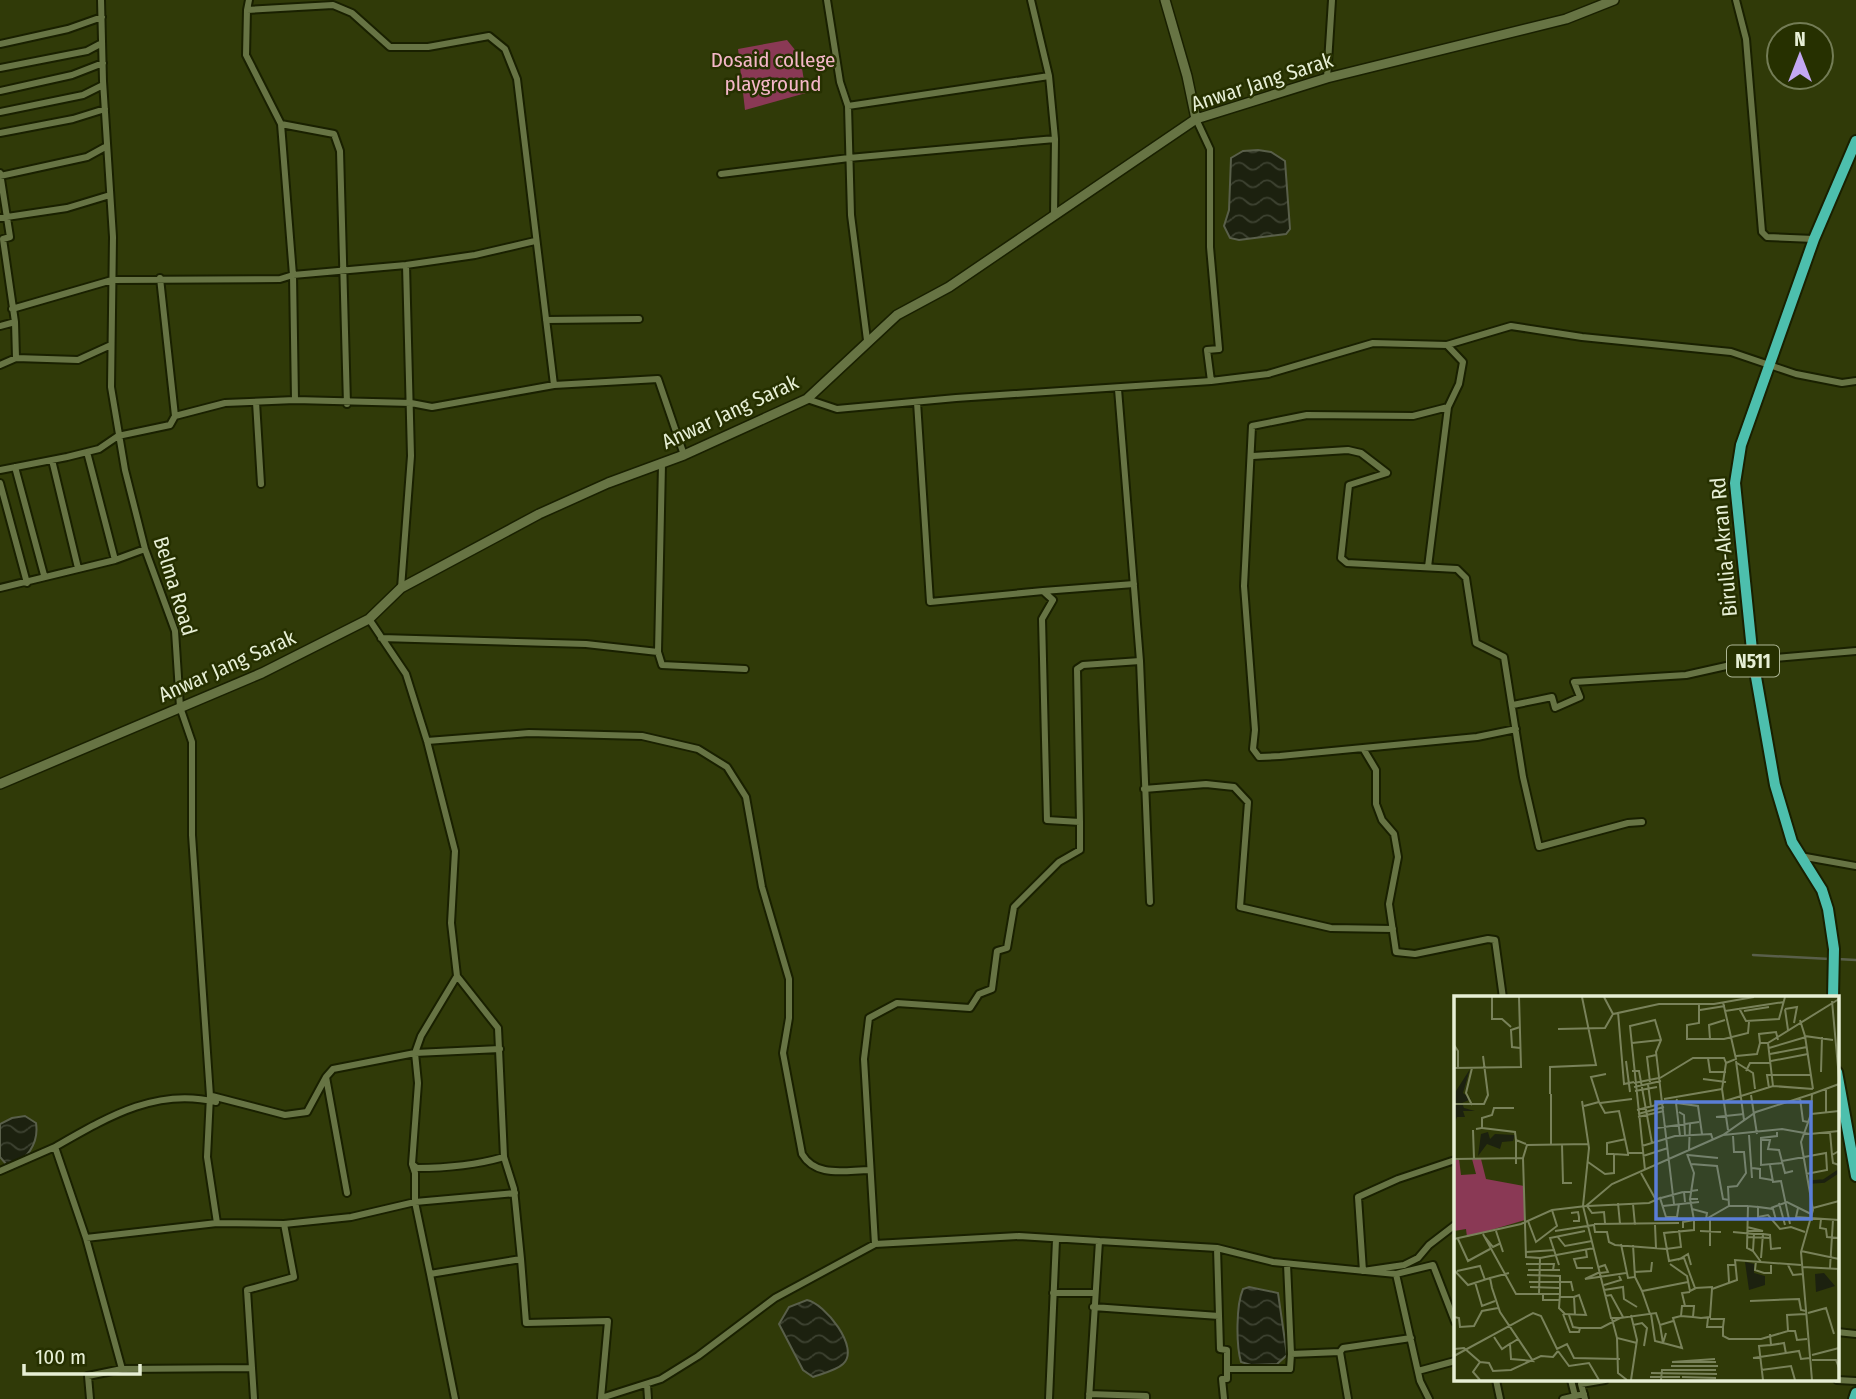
<svg xmlns="http://www.w3.org/2000/svg" width="1856" height="1399" viewBox="0 0 1856 1399" font-family="'Fira Sans Condensed',sans-serif">
<style>
.park{fill:#8a3955}
.water{fill:url(#water-waves);stroke:#595f4a;stroke-width:2}
.lines{fill:none;stroke-linecap:round;stroke-linejoin:round}
.stream{stroke:#595f4a;stroke-width:2.5}
.street-casing{stroke:#192000;stroke-width:10}
.secondary-casing{stroke:#192000;stroke-width:12}
.highway-casing{stroke:#192000;stroke-width:14}
.street{stroke:#677444;stroke-width:6}
.secondary{stroke:#677444;stroke-width:9}
.highway{stroke:#4dbfad;stroke-width:10}
.labels{text-anchor:middle;dominant-baseline:central;stroke-width:5;stroke-linejoin:round;paint-order:stroke}
.shield{fill:#263000;stroke:#adb695;stroke-width:2}
.shield-label{font-size:19px;font-weight:bold;fill:#e7efd5}
.park-label{font-size:21px;fill:#f5b7c8;stroke:#263000}
.street-label{font-size:21px;fill:#e7efd5;stroke:#263000}
.inset-river{fill:none;stroke:#1c210f;stroke-width:3.5}
.inset-road{fill:none;stroke:#79825a;stroke-width:2}
.view{fill:#5a7ed7;fill-opacity:0.15;stroke:#5a7ed7;stroke-width:3.5}
.inset-edge{fill:none;stroke:#e7efd5;stroke-width:3.5}
</style>
<defs>
<pattern id="water-waves" width="16" height="10" patternUnits="userSpaceOnUse" patternTransform="scale(1.75)"><rect width="16" height="10" fill="#1c210f"/><path d="M0 5q4-4 8 0t8 0" fill="none" stroke="#3d4231"/></pattern>
</defs>
<rect width="100%" height="100%" fill="#303a08"/>
<path class="park" d="M787,40L800,56L806,93L745,110L738,49Z"/>
<path class="water" d="M1258,150L1271,152L1285,161L1290,229L1286,234L1239,240L1230,238L1224,226L1229,210L1231,158L1243,151Z
M25,1116L36,1123C39,1142 27,1164 6,1164L0,1157V1124L12,1118Z
M1249,1287L1278,1293L1287,1355L1277,1364L1251,1365L1241,1362C1236,1345 1236,1305 1243,1289Z
M807,1300C824,1303 861,1348 843,1364C837,1370 821,1374 813,1377L803,1370L779,1324L789,1307Z"/>
<g class="lines">
<path class="stream" d="M1753,955L1830,959
M1837,959L1856,960"/>
<defs>
<path id="street" d="M101,0L103,81L113,237L111,387L125,470L145,549L175,631L180,707L192,742V835L210,1096L207,1157L217,1223
M249,0L247,10L333,5L352,13L390,47H428L489,36L505,49L517,79L554,385
M827,0L840,82L848,106L851,215L867,340
M1031,0L1049,76L1055,139L1054,215
M1736,0L1746,39L1762,232L1767,237L1814,239
M247,10L246,55L281,124L293,275L295,400
M0,44L68,29L102,17
M0,68L87,51L102,43
M1327,78L1332,0
M0,91L72,75L103,63
M848,106L1049,76
M0,112L83,95L103,85
M1196,119L1210,149V247L1219,349L1207,350L1211,381
M281,124L334,134L340,151L347,404
M0,133L73,119L105,109
M0,173L10,237L3,239L15,322L16,358
M721,174L849,158L1055,139
M0,176L87,157L107,146
M0,218L67,208L110,195
M160,278L175,416
M12,309L112,280L280,279L293,275L406,265L475,255L535,241
M546,320L639,319
M0,326L15,322
M1447,345L1463,362L1459,384L1448,407L1413,416L1307,415L1252,426L1244,586L1255,730L1253,749L1259,757L1280,756L1477,737L1516,729
M0,365L16,358L78,360L111,345
M1118,389L1140,661L1150,902
M807,399L837,409L956,398L1211,381L1268,374L1373,343L1447,345L1511,326L1582,337L1731,352L1796,374L1842,383L1856,381
M256,402L261,484
M87,452L115,560
M1253,456L1348,450L1361,453L1387,473L1349,485L1341,558L1347,563L1457,569L1466,578L1476,643L1504,657L1523,777L1539,847L1628,823L1642,822
M52,460L78,568
M15,467L44,575
M0,470L67,457L99,449L118,436L170,425L175,416L225,403L295,400L411,403L432,407L554,385L658,379L684,455
M0,483L27,583
M1428,567L1448,407
M0,588L115,560L145,549
M401,588L411,456L406,265
M1043,591L1134,584
M369,619L406,674L427,741L455,851L451,923L457,976L421,1036L415,1053L418,1083L412,1164L417,1168C446,1168 476,1165 504,1157
M381,638L586,644L658,652L662,665L745,669
M658,652L662,464
M1513,705L1552,697L1555,708L1580,697L1574,682L1686,675L1753,660L1856,651
M427,741L529,733L642,736L698,749L727,767L746,797L762,887L789,979V1018L783,1053L802,1154C816,1178 845,1170 870,1170
M1364,750L1376,770V804L1382,820L1394,834L1398,857L1389,904L1396,952L1415,954L1488,939L1495,940L1503,998
M1144,789L1206,784L1234,787L1248,802L1240,907L1331,928L1393,929
M1080,822L1077,669L1083,665L1140,661
M1800,856L1856,866
M457,976L498,1028L504,1157L514,1189L521,1259
M212,1096L285,1115L307,1112L326,1077
M55,1147C106,1118 156,1087 216,1102L210,1096
M1455,1160L1398,1179L1358,1197L1363,1271L1404,1265L1418,1258L1429,1245L1455,1225
M412,1164L415,1173V1202L430,1274L521,1259L526,1323L608,1321L601,1398L661,1379L698,1356L775,1298L875,1244L1019,1236L1099,1241
M0,1171L55,1147L86,1238L122,1369L252,1368L247,1290L294,1277L284,1224
M347,1193L326,1077L333,1069L415,1053L500,1049
M86,1238L217,1223L284,1224L351,1217L415,1202L515,1193
M875,1244L864,1059L869,1018L897,1003L970,1008L979,994L992,989L997,951L1007,948L1014,907L1059,862L1080,850V822L1047,820L1042,619L1053,600L1043,591L930,602L917,402
M1287,1264L1291,1354
M430,1274L455,1399
M1396,1274L1433,1265L1455,1322
M1053,1293H1094
M1093,1307L1219,1316
M1837,1332L1856,1334
M1340,1352L1343,1348L1411,1338
M252,1368L254,1399
M1418,1371L1455,1361
M1496,1380L1500,1399
M1571,1380L1575,1396
M1837,1380L1856,1381
M647,1384L648,1399
M1089,1394L1146,1396V1399
M90,1399L88,1376L122,1369
M1049,1399L1056,1240
M1089,1399L1099,1241L1217,1248
M1224,1399L1222,1379H1227V1369
M1348,1399L1340,1352L1291,1354L1290,1369H1227V1350L1220,1349L1217,1248L1273,1262L1396,1274L1420,1381L1429,1399
M1563,1399L1584,1394
M1585,1399L1581,1384L1605,1380"/>
<path id="secondary" d="M1165,0L1187,76L1196,119
M0,784L262,673L369,619L401,588L539,514L608,483L684,455L807,399L897,315L949,287L1196,119L1327,78L1566,19L1614,0"/>
<path id="highway" d="M1833,998L1834,949L1828,909L1822,890L1792,842L1775,785L1753,660L1735,483L1741,445L1814,239L1856,141
M1837,1072L1856,1176
M1854,1399L1856,1393"/>
</defs>
<use href="#street" class="street-casing"/>
<use href="#secondary" class="secondary-casing"/>
<use href="#highway" class="highway-casing"/>
<use href="#street" class="street"/>
<use href="#secondary" class="secondary"/>
<use href="#highway" class="highway"/>
</g>
<g class="labels">
<rect class="shield" x="1727" y="645.5" width="52" height="31" rx="5"/>
<g class="shield-label">
<text x="1753" y="661">N511</text>
</g>
<g class="park-label">
<text x="773" y="60">Dosaid college<tspan x="773" dy="24">playground</tspan></text>
</g>
<g class="street-label">
<text transform="translate(1262 82) rotate(-18)">Anwar Jang Sarak</text>
<text transform="translate(730 412) rotate(-25)">Anwar Jang Sarak</text>
<text transform="translate(1724 547) rotate(-95)">Birulia-Akran Rd</text>
<text transform="translate(175 586) rotate(73)">Belma Road</text>
<text transform="translate(227 666) rotate(-24)">Anwar Jang Sarak</text>
</g>
</g>
<g transform="translate(1454 996)">
<rect width="385" height="385" fill="#303a08"/>
<path d="M0,163H5L7,179L22,178L18,163H27L32,183L70,190L71,224L13,241L12,233L0,235Z" fill="#8a3955"/>
<path d="M16,73L9,97L17,103L8,107L10,112L21,115H9L11,121H3L0,128L2,95ZM34,136L36,143L41,138L61,139L59,145L48,146L46,153L33,148L24,160L27,138ZM291,266L300,268V277L311,280V289L295,294ZM370,277L381,290L362,296L361,278Z" fill="#1c210f"/>
<path class="inset-river" d="M357,186L370,185L385,175"/>
<path class="inset-road" d="M38,1V23H48L57,31M150,1L159,18L205,8H260L300,1M378,5L385,82M269,6L282,63L272,67L268,93L274,134M245,7V27L233,29V43H270L294,37L295,26M285,12L292,25L325,23L331,1M331,13L343,11L340,27M331,13L334,34M246,14L271,10M271,15L330,6M290,15L315,11M164,16L170,88L180,86M346,24L351,40L379,44M66,31L57,34L58,51L66,52M104,33L151,32L159,18M351,40L359,93M256,43L255,29L271,24M178,47L206,44M306,47L305,38L322,36L324,44M0,49L4,55V72M315,52L352,41M316,58L353,51M282,60L303,58L306,47H314M254,62L256,76H272M172,65L176,96M282,65L290,124M317,65L354,58M283,67L299,77L301,93M0,72L67,71L65,1M178,75H185L198,147M292,75L296,67H317M367,76L368,41M206,82L239,62H270L272,67M249,83L272,86M196,86L193,61L202,59M180,87L205,82M194,88L197,111M319,90L314,47L385,3M180,91L207,85M315,92L313,79H357M372,93V116M181,95L203,91M96,98V71L142,69L128,1M97,98V149M297,99L303,138M346,102L349,125L354,126M210,103L268,93M223,103L222,107L244,110L248,138M128,105L135,152L129,210L157,322H166M271,105L319,90L359,93M145,106L137,81L152,78M146,107L178,103M222,107L226,140M0,108H30L34,99L29,60M18,109L12,97L18,72M130,110L145,106L151,117L165,115L174,157H189M183,114L210,107M225,116L230,119L231,140M184,118L210,111M357,118L385,115M184,121L210,115M262,121L290,118M28,132L61,136L62,144L72,148M203,132L245,126M22,133L28,132V122L38,119L40,112H60M19,134L20,163M323,136V140L307,142V169L329,167M376,136L378,159M269,139L328,133L356,138L385,135M295,139L298,182M62,143V168M307,144H316L314,153L325,154L331,177L339,175M108,148L109,187H118M188,150L221,140L257,138L259,144M235,154L236,128M385,155L378,159L379,167L385,169M160,158H153V147L172,143M233,158L240,177L236,203H244M234,159L264,162M189,160L214,152M69,162L72,261L86,262L85,298H106L105,312L111,318L132,319L125,299L120,301M0,163L69,162L73,149L135,148M328,165L372,157L373,174L352,178M134,166L151,178L160,177V158L175,159M237,168L263,170L269,203L275,204M316,169L319,186L327,185L336,228M298,172L306,173V182L318,184M191,174L176,30L201,24L207,44L202,56L220,208M187,177L202,204M207,202L229,196M236,203L238,213L253,217L252,223L275,210H294M231,206L230,196L244,194M164,207L166,228M325,207L331,229M179,208L181,229M133,210L138,217L150,216L151,227M134,210L195,207L206,202L212,221H223L225,208M209,210L245,206M275,210L274,191L283,190L292,177L290,156H280L279,140M317,212L333,206L357,218M344,212L342,221L385,224M359,212L385,205M238,213L240,224L252,223M117,217L124,216L125,221V225H119M256,222V250M367,223L366,232L372,233L373,241L385,242M322,224L319,213L304,211V221L314,219L326,233L337,231L351,236M74,225L82,246L103,230L98,214M140,228L225,227M201,229L202,252M229,232V226L240,224V234L210,237L215,265L230,262L241,292L259,291M42,235L49,256M101,235L140,229L141,236H153L155,246L161,249L212,253L227,251L225,234M246,235L267,236M293,235H309L293,231M279,236L300,238M29,238L62,298H85M309,238L316,239L317,253L327,252M103,240L111,250L138,245M31,241L39,251L47,247M293,241L317,242M0,243L67,228L98,214L132,210L158,188L269,139L302,116L358,98M4,243L14,265L36,253M167,248L174,282L181,281L179,249M132,254L133,261L120,263L123,272H139M299,255L293,252L294,210L304,211M347,255L385,263M72,256L101,254M86,262L140,252M224,264L234,258L237,269M302,265L301,274L310,277H317V269M307,266L299,255L300,238H309L307,262M72,268H100L99,274M216,268L233,280L236,295L242,292M105,269L96,242L131,235M334,269L339,279L349,278M145,271L151,269L154,276L146,277M349,271L385,273M376,272L379,224M384,272L385,296M0,274L14,289L36,282M74,274H106M3,275L26,270L31,284M146,276L131,283L172,277M180,276L197,275L198,266M55,277L36,282L38,292L46,316L79,365L57,363L56,348L64,343M73,279L106,280V298M181,281L188,295L234,286M21,286L28,310L41,305M75,286H117L119,295M275,286L274,269H281M150,289L167,284L165,280M76,291L105,292M150,294L169,291L170,303L183,311M188,295L196,318M89,298V304H105M151,300L157,299L169,321M106,301H120L121,319M296,305L345,303L347,314L352,315M231,310L228,297L236,296M354,317L372,312L380,338M109,318L116,336H125L126,332M197,318L201,345L209,347L212,337M115,319L119,331L125,332H147L166,322L202,317L206,329L219,325M177,319L183,344L177,384M0,321L5,322L6,331L20,330L28,315L44,312M239,321L240,310H228L227,320L239,321L247,322L256,321L258,293L283,284L281,264L347,269M254,322L253,331H269V340L275,343H307L334,335H341L343,344L353,343M158,323L163,342L183,347M256,323H270L269,331M179,329L188,327L193,332L190,350M206,329L209,347L228,352L219,322L227,320M334,335L333,319L352,318M316,338L317,349L330,347L332,358M40,341L48,353L57,347M163,342L164,377L173,384M0,353L10,352L26,366L19,376L26,384M104,355L115,370L135,367L145,384M358,359L385,352M0,360L79,317L87,320L103,353L113,348L120,362L166,363M299,362L345,355L347,363L356,362M261,363L218,366H262M358,364H382L385,372M26,366L35,367L39,375L57,374L87,360L99,361L104,355M217,370H264M307,374L337,370L341,384M197,377L263,378M196,381H226M228,381L262,382M207,384L208,374H262M309,384L305,350L317,349M358,384L347,256L359,214L347,146L357,118L358,98L385,88"/>
<path class="view" d="M202,106H357V223H202Z"/>
<rect width="385" height="385" class="inset-edge"/>
</g>
<g transform="translate(1800 56)"><circle r="33" fill="#263000" stroke="#737c55" stroke-width="2"/>
<path d="M0-5L12 26L0 18L-12 26Z" fill="#c3a7f2"/>
<text y="-10" font-size="19" font-weight="bold" text-anchor="middle" fill="#e7efd5">N</text>
</g>
<path d="M24 1364v10h116v-10" fill="none" stroke="#e7efd5" stroke-width="3.5"/>
<text x="35" y="1364" font-size="21" fill="#e7efd5" stroke="#263000" stroke-width="5" paint-order="stroke">100 m</text>
</svg>
